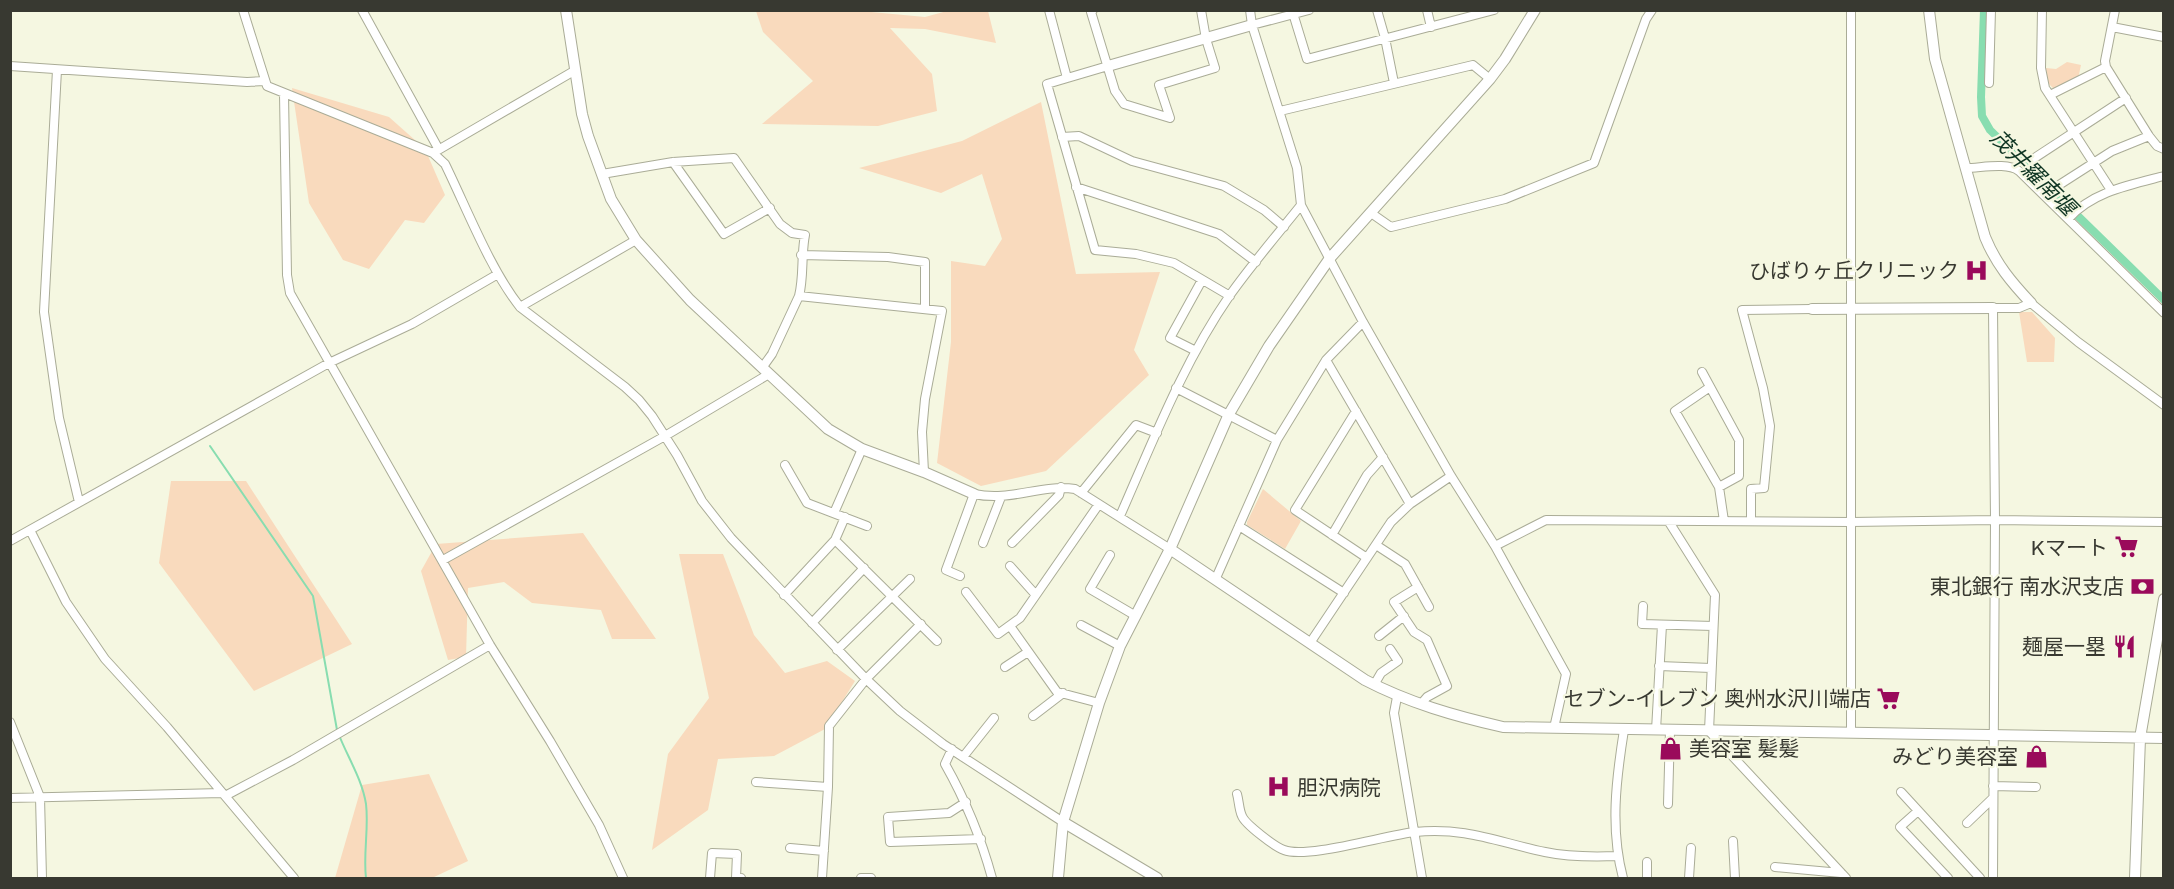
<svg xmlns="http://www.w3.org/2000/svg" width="2174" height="889" viewBox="0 0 2174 889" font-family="'Golos Text','Noto Sans JP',sans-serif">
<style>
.green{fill:#f9dabd}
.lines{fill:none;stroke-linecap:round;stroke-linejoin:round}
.stream{stroke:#88ddb0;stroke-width:2}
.canal{stroke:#88ddb0;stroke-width:8}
.minor-casing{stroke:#aaac97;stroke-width:10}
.tertiary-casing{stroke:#aaac97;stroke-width:12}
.minor{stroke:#fff;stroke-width:8}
.tertiary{stroke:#fff;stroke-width:10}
.labels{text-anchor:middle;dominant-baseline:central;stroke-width:4.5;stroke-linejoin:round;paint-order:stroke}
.poi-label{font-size:21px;fill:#383931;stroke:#f5f7e1;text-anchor:end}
.water-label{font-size:22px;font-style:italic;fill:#0f3523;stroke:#f5f7e1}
</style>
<rect width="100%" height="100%" fill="#f5f7e1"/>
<path class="green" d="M850,10L925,17L947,11H988L996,43L925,29L890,28L932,74L937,111L878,126L762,124L813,81L763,32L756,11Z
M2067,62L2081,65L2078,79L2054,89L2047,82L2046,68L2056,69Z
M292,88L389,117L425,149L445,195L424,223L405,220L369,269L343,260L309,203Z
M1041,102L1076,274L1160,272L1134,350L1149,375L1046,471L981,486L937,463L951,342V261L985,266L1002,239L982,174L941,193L859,168L962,141Z
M2019,312H2032L2055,338L2054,362H2027Z
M171,481H246L352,644L254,691L159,563Z
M1263,489L1301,521L1285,549L1247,525V522Z
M583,533L656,639H612L601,610L532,603L504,582L468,588L466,657L448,660L421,571L436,544Z
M679,554H723L754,635L785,673L827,661L855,681L825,729L774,756L718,759L708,810L652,850L668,754L709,698Z
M429,774L468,861L432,878H335L362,785Z"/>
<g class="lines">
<path class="stream" d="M210,446L313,596L337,730
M339,735C348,758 362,779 366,804C369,828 363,854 366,878"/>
<path class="canal" d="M1984,10L1981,97L1982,116L1990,130L2164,300"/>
<defs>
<path id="minor" d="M243,10L267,86L433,153L445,164C467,209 490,269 520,307L625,387L639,400L652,416L677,455L702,501L731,538L866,679L900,711L943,744L1063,822
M362,10L438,148
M1049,10L1067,78
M1093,10L1091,12L1115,91L1124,104L1170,118L1159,85L1215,68L1206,39L1201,10
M1250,10L1252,25L1297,168L1301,205L1363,322L1451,476L1495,546L1566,674L1554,728
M1292,10L1307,59L1494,10
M1377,10L1385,38L1394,83
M1427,10L1431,27
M2042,10L2041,68L2045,88L2111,190
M2115,10L2105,61L2106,67L2149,136L2157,146L2164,149
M1252,25L1309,10
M2112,27L2164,37
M10,66L247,82L265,81
M1108,66L1047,84L1095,250L1136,254L1174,263L1230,296
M57,70L44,312L59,418L79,502
M1989,83L1991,10
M284,94L287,275L290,293L490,645L550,741L599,825L623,878
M2050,95L2106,67
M1280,111L1473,65L1490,79
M1062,137L1079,136L1132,161L1224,186L1264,210L1284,227
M433,153L574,71
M2033,159L2126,98
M673,162L724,234L770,208
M1966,168C1981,168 2007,162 2019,171L2164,313
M602,174L673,162L734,158L780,224L792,233L805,235C801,255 804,277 799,296L772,354L762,368
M2059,185L2112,151L2149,136
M1076,187L1219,234L1256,262
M1371,213L1391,227L1505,199L1594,163L1646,19L1652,10
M2068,219C2092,192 2129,185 2164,176
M801,255L888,257L925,262V308
M799,296L942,311L925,399L922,432L924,472
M520,307L636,240
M1196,351L1170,338L1202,280
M1326,360L1410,504
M1702,372L1739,440V476L1719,487
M1710,387L1675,411L1719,487L1724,521
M1176,388L1277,440
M1356,411L1295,510L1367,558
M785,465L807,503L867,526
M1081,493L1136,425L1157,433
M834,513L862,449
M1120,516C1153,441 1183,363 1230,295C1252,264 1277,235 1301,205
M845,517L835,540L937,641
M1751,520V489L1764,488L1770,426L1763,388L1742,310L1812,309
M1669,522L1715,595L1709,731L1846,878
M1239,526L1344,593
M30,530L66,602L105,659L167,727L294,878
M1332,535L1367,475L1383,457
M10,541L329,363L412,324L498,274
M983,543L1001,497
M1012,543L1059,495L1061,487
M1376,545L1405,564L1429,607
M1495,546L1546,520L1851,522L1995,520L2164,522
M1110,555L1090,589L1136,616
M443,560L665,436L769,374
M1010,566L1035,594
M960,576L946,570L974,494C1011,502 1040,484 1075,489L1170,549
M1216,578L1277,440L1326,360L1363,322
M1418,587L1394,602L1414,632L1427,640L1447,686L1427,697L1421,704
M966,592L998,634L1020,618L1099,504
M784,595L835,540
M1643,606L1642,624L1713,626
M812,623L864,568
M1081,625L1120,646
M1010,626L1057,692L1099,703
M1379,636L1404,616
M1310,643L1391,522L1410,504L1451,476
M837,650L910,579
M1659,666L1711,668
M1005,667L1028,652
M1374,685L1381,673L1398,661L1390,649
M1397,697L1394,713L1422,878
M1033,716L1063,693
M10,722L40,797L42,878
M1656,730L1662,625
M1851,733V10
M952,749L945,764C966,801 981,838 992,878
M963,757L994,718
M756,782L828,787
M1993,786L2036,787
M1901,792L1980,878
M1237,794C1239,801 1239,810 1242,816C1245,824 1275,847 1284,850C1307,859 1386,835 1415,832C1466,827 1497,842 1545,852C1569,857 1592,857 1617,856
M225,796L293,760L490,645
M10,798L222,793
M966,802L949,813L888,817L890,842L981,839
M1668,804L1670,730
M1918,811L1900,827L1948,878
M1967,823L1992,799
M1733,841L1735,878
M790,848L824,851
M1775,867L1841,873
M710,878L712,853L737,854L736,878H741
M822,878L828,787L829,726L866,679L921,624
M861,878H871
M1623,878C1610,829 1616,780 1624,730
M1647,878V862
M1689,878L1691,848
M1993,878L1995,520L1993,308H2019L2031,303L2078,342L2164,405"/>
<path id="tertiary" d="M566,10L582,114L588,136L611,199L636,240L690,300L828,429L862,449L924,472L974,494
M1929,10L1935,59L1985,237C1996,264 2012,283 2031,303
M1108,66L1252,25
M1812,309L1993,308
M1170,549L1365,680C1409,703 1455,716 1503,727L2164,738
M1063,822L1157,878
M1058,878L1063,822L1099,703L1120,646L1170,549L1229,414L1269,346L1330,258L1490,79L1505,59L1535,10
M2135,878L2140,738L2164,599"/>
</defs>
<use href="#minor" class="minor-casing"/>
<use href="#tertiary" class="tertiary-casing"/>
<use href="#minor" class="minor"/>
<use href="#tertiary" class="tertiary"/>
</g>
<defs>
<symbol id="hospital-bare" viewBox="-9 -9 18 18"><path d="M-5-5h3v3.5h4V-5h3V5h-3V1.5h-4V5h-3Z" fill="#9a0a5b" stroke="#f5f7e1" stroke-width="2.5" paint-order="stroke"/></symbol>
<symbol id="supermarket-bare" viewBox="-9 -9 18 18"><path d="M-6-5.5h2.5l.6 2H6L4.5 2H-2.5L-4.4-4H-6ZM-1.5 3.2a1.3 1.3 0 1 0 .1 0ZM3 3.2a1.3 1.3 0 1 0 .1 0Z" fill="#9a0a5b" stroke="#f5f7e1" stroke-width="2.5" paint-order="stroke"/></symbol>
<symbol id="bank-bare" viewBox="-9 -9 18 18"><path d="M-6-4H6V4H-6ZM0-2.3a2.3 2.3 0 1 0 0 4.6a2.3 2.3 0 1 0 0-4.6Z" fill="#9a0a5b" stroke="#f5f7e1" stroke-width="2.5" paint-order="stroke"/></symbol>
<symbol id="restaurant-bare" viewBox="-9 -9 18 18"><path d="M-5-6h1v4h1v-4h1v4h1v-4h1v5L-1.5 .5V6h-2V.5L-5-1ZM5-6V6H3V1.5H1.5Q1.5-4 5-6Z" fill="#9a0a5b" stroke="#f5f7e1" stroke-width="2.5" paint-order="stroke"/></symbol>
<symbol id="shop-bare" viewBox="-9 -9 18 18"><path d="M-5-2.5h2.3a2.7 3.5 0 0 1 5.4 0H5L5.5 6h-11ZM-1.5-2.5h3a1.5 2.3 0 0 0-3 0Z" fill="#9a0a5b" stroke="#f5f7e1" stroke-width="2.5" paint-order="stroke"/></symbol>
</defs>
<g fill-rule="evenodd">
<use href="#hospital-bare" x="1960" y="254" width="33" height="33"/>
<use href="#supermarket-bare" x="2110" y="530" width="33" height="33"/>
<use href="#bank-bare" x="2126" y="570" width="33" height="33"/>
<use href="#restaurant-bare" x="2108" y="630" width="33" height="33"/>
<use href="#supermarket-bare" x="1872" y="682" width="33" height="33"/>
<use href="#shop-bare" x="1654" y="732" width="33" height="33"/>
<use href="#shop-bare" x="2020" y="740" width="33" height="33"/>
<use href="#hospital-bare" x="1262" y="770" width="33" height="33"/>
</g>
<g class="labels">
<g class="poi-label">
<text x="1959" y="270">ひばりヶ丘クリニック</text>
<text x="2108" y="547">Kマート</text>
<text x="2124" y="586">東北銀行 南水沢支店</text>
<text x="2106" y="646">麺屋一塁</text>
<text x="1871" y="698">セブン-イレブン 奥州水沢川端店</text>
<text x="1689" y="748" text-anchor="start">美容室 髪髪</text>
<text x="2018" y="756">みどり美容室</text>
<text x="1297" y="787" text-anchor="start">胆沢病院</text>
</g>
<g class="water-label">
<text transform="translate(2034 172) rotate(45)">茂井羅南堰</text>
</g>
</g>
<rect width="2174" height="889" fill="none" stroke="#383931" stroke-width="24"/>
</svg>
